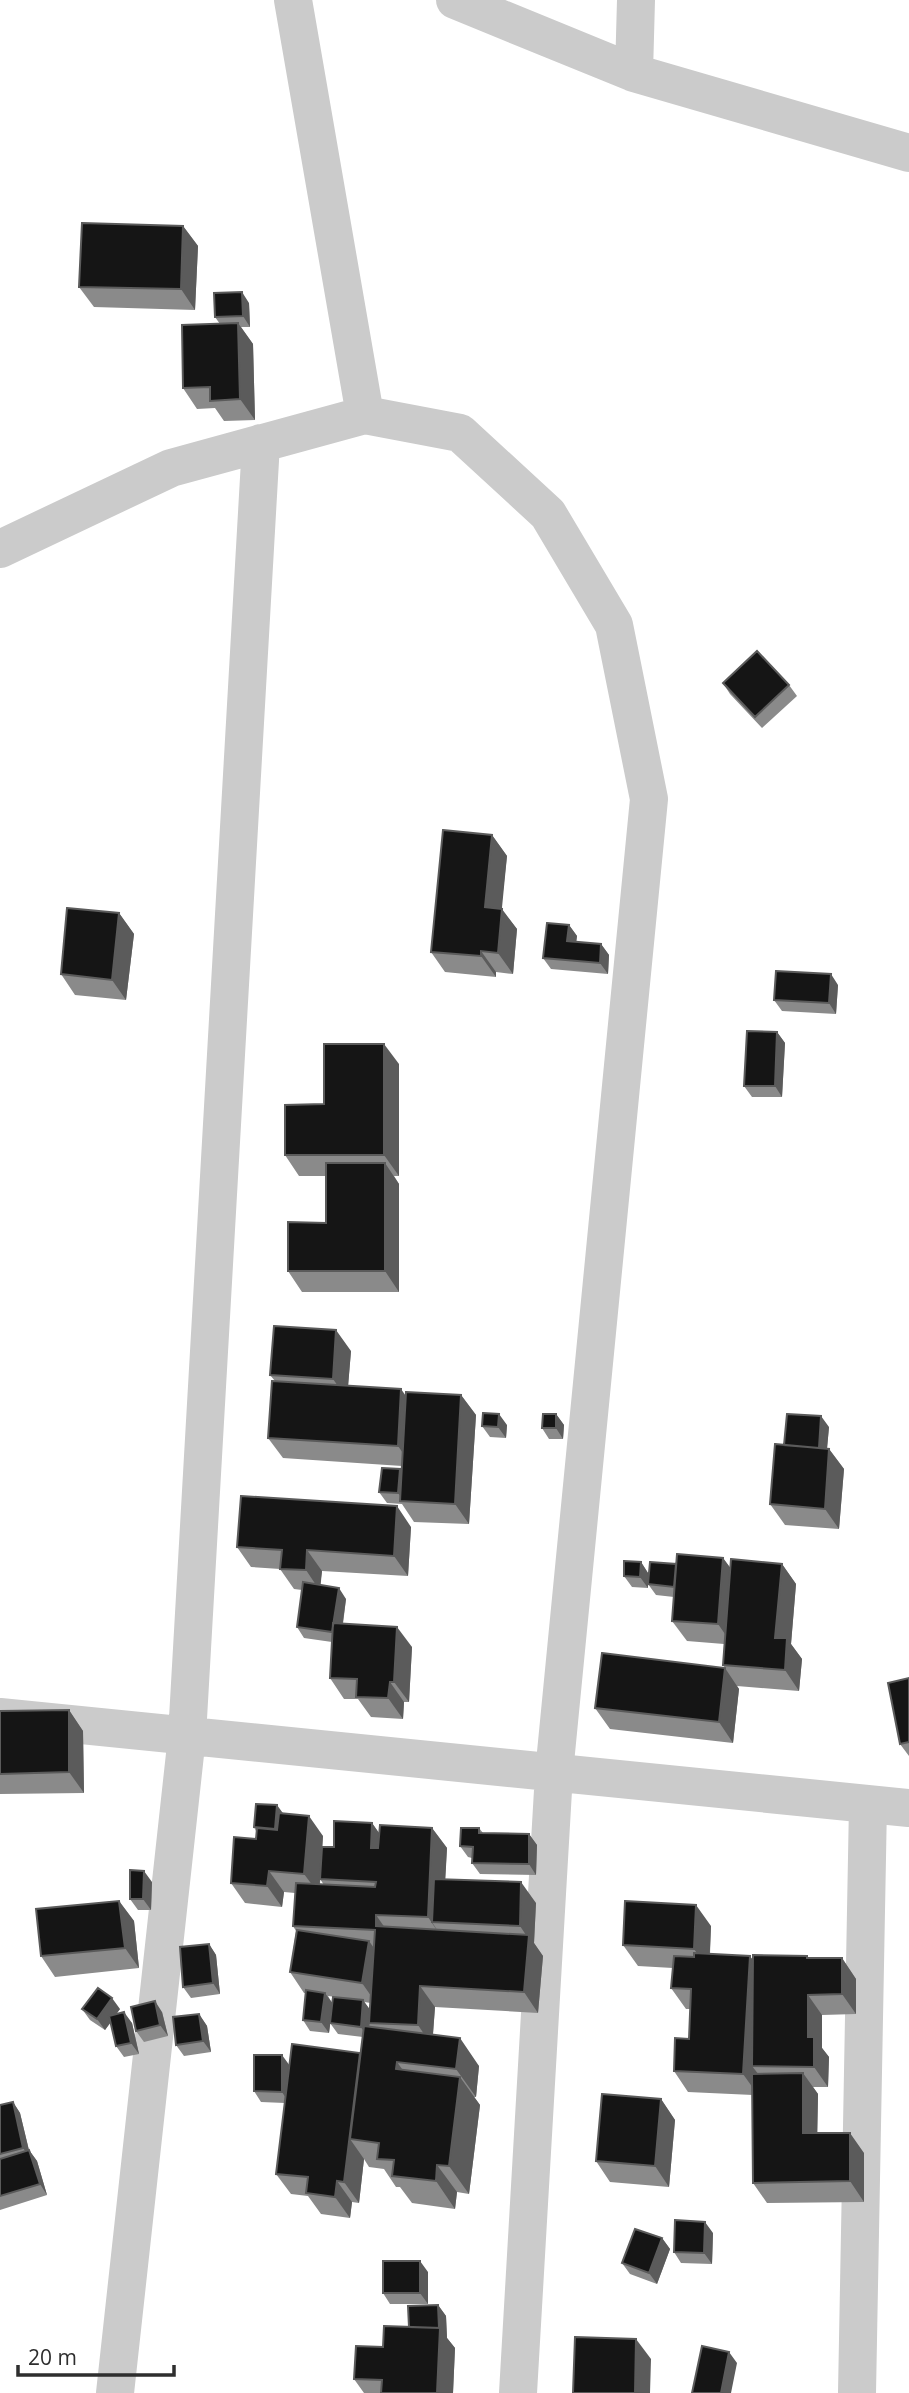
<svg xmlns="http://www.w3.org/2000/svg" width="909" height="2393" viewBox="0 0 909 2393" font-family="'Open Sans',sans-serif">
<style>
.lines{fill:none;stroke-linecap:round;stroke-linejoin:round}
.street{stroke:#cbcbcb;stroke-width:38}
.wall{fill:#8a8a8a;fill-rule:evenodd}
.shaded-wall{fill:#5b5b5b}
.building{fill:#151515;stroke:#5b5b5b;stroke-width:2}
</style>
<rect width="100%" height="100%" fill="#fff"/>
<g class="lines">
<path class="street" d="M293,0L365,415
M455,0L634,73
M636,0L634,73L909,153
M0,549L171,468L365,415L460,433L548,514L614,625L649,799L554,1773L518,2393
M0,1717L909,1808
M115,2393L187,1736L261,443
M857,2393L868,1804"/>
</g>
<path class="wall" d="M183,226L198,246L195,310L94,307L79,287Z
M249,303L250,327H241L253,344L255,420L224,421L215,408L197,409L183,388L220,324L215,317Z
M723,683L789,685L797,696L762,728L730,694Z
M492,835L507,856L501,909L517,929L513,974L496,972V977L445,972L431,952Z
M119,913L134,934L126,1000L75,995L61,974Z
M569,925L577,936L576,942L601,944L609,955L608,974L551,969L543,958Z
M838,985L836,1014L782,1011L774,1000Z
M777,1032L785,1043L782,1097H752L744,1086Z
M399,1064V1176H394L399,1184V1292H302L288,1271L326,1223V1176H299L285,1155L324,1104Z
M351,1351L348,1386L406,1396L461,1395L476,1415L469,1524L414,1522L402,1504L387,1503L379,1492L402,1472V1466L283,1458L268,1438L275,1381L270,1375Z
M556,1414L564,1425L563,1439H549L542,1428Z
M507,1425L506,1438L490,1437L482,1426Z
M829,1427L827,1448L829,1449L844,1469L839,1529L785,1525L770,1504L784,1445Z
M411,1527L408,1576L322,1571L320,1585L346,1599L343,1624L412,1647L409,1702H404L403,1719L371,1717L358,1699H344L330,1678L332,1642L304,1638L297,1627L302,1590L294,1589L280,1569L251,1567L237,1547Z
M723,1558L730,1568L782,1564L796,1584L791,1644L802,1659L799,1691L737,1686L739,1689L733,1743L610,1729L595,1708L725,1668L723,1665L724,1644L687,1641L672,1621L674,1597L656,1595L648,1584L677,1564Z
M641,1562L648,1573V1588L632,1587L624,1576Z
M909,1678V1756L900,1744Z
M69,1710L83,1731L84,1793L0,1794V1711Z
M283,1814L323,1836L320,1884L324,1885L320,1879L334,1847L372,1823L379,1833L432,1828L447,1848L445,1879L536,1903L534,1943L543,1956L538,2013L435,2007L433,2035L479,2066L476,2097H474L480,2105L469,2194L457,2192L455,2209L412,2203L400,2187H396L384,2169L369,2167L364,2159L359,2203L352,2202L350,2218L321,2214L308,2196L291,2194L276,2174L285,2103L261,2102L254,2091L289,2065L360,2053L363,2037L338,2034L330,2023L329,2033L310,2031L303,2020L306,1993H304L290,1972L296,1931L293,1926L295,1893L284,1892L282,1907L245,1903L231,1883L256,1839V1831L254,1827ZM328,1996L336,1997L332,2003ZM364,2002L371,2003L370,2010Z
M479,1828L483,1833L529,1834L537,1845L536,1875L480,1874L472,1863V1858L468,1857L460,1846Z
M152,1882L151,1910H138L130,1899Z
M119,1901L134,1921L139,1968L55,1977L41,1956Z
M711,1926L710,1954L750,1956L753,1961L809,1958H842L856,1979V2014L822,2015V2048L829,2057L828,2087H813L818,2094L817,2133L864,2153V2202L767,2203L753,2183V2095L688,2092L674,2071L689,2039L690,2009H686L671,1988L673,1968L638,1966L623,1945Z
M209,1944L216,1955L220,1994L191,1998L183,1987Z
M82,2009H120L116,2014L132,2023L139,2054L124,2057L116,2046L111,2022L105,2030L90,2020Z
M162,2012L168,2036L144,2042L136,2031Z
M199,2014L207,2026L211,2052L184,2056L176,2045Z
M661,2099L675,2120L669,2187L610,2182L596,2161Z
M13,2102L20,2113L29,2150L37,2161L47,2195L0,2210V2105Z
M713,2233L712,2264L681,2263L674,2252Z
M662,2238L670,2249L657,2284L630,2274L622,2263Z
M428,2272V2304H390L383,2293Z
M438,2305L446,2316L447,2338L455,2348L453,2393H364L354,2379L383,2347Z"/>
<path class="shaded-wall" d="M183,226L198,246L195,310L181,289Z
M242,292L249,303L250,327L243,316Z
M238,323L253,344L255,420L240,399Z
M492,835L507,856L500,928L485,907Z
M502,909L517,929L513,974L498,953Z
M119,913L134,934L126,1000L112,980Z
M569,925L577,936L575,952L567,941Z
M601,944L609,955L608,974L600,963Z
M481,951L496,972V977L481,956Z
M831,974L838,985L836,1014L829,1003Z
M777,1032L785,1043L782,1097L775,1086Z
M384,1044L399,1064V1176L384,1155Z
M385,1163L399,1184V1292L385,1271Z
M336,1330L351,1351L347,1399L333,1379Z
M401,1389L415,1409L412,1466L398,1446Z
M461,1395L476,1415L469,1524L455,1504Z
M499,1414L507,1425L506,1438L498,1427Z
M556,1414L564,1425L563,1439L556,1428Z
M821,1416L829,1427L826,1460L819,1449Z
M829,1449L844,1469L839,1529L825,1509Z
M400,1469L408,1480L404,1501L398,1493Z
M397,1506L411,1527L408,1576L394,1556Z
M307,1550L322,1571L320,1591L306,1570Z
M723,1558L738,1578L732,1644L718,1624Z
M641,1562L648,1573V1588L640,1577Z
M782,1564L796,1584L791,1644L802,1659L799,1691L785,1670L775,1638Z
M339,1588L346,1599L340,1643L332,1632Z
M397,1627L412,1647L409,1702L394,1682Z
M725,1668L739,1689L733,1743L719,1722Z
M390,1682L404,1702L403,1719L388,1698Z
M69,1710L83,1731L84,1793L69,1772Z
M277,1805L285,1816L283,1840L275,1829Z
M309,1816L323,1836L319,1894L304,1874Z
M372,1823L386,1843L385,1868L371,1848Z
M432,1828L447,1848L443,1923L432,1922L442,1938L428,1917Z
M529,1834L537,1845L536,1875L529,1864Z
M144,1871L152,1882L151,1910L143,1899Z
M269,1871L284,1892L282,1907L267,1886Z
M521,1882L536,1903L534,1943L543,1956L538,2013L524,1992L528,1938L520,1926Z
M119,1901L134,1921L139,1968L125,1948Z
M696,1905L711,1926L709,1970L694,1949Z
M376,1915L390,1935L376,1926Z
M369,1941L383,1961L376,2003L362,1983Z
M209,1944L216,1955L220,1994L213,1983Z
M750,1956L764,1976L752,2066L759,2075L758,2095L743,2074Z
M842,1958L856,1979V2014L842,1994Z
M420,1986L435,2007L432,2046L418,2025Z
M325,1993L333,2004L329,2033L321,2022Z
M808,1995L822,2015V2048L829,2057L828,2087L814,2067L808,2037Z
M112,1998L120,2009L105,2030L97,2019Z
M363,2000L371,2011L368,2038L361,2027Z
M155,2001L162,2012L168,2036L160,2025Z
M124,2012L132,2023L139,2054L131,2043Z
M199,2014L207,2026L211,2052L203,2041Z
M460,2038L479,2066L476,2097L456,2069Z
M360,2053L350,2139L364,2159L359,2203L344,2182Z
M282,2055L290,2066L289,2103L282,2092Z
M397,2062L417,2090L396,2069Z
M803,2073L818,2094L817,2154L803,2133Z
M460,2077L480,2105L469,2194L449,2166Z
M661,2099L675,2120L669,2187L655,2166Z
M13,2102L20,2113L31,2159L23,2148Z
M850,2133L864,2153V2202L850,2181Z
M29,2150L37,2161L47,2195L40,2184Z
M437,2165L457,2192L455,2209L436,2181Z
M337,2181L352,2202L350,2218L335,2197Z
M705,2222L713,2233L712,2264L704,2253Z
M662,2238L670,2249L657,2284L649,2273Z
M420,2261L428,2272V2304L420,2293Z
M438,2305L446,2316L447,2338L455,2348L453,2393H437L440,2329Z
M636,2339L651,2359L650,2393H635Z
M729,2352L737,2363L731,2393H721Z"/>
<path class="building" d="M82,223L183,226L181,289L79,287Z
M242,292L243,316L215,317L214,293Z
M238,323L240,399L210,401V387L183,388L182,325Z
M757,651L789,685L755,717L723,683Z
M443,830L492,835L485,907L502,909L498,953L481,951V956L431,952Z
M67,908L119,913L112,980L61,974Z
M547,923L569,925L567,941L601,944L600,963L543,958Z
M776,971L831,974L829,1003L774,1000Z
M747,1031L777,1032L775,1086H744Z
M324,1044H384V1155H285V1105L324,1104Z
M326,1163H385V1271H288V1222L326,1223Z
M274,1326L336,1330L333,1379L270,1375Z
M272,1381L401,1389L398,1446L268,1438Z
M406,1392L461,1395L455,1504L400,1501Z
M483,1413L499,1414L498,1427L482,1426Z
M543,1414H556V1428H542Z
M787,1414L821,1416L819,1448L784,1445Z
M775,1444L829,1449L825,1509L770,1504Z
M382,1468L400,1469L398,1493L379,1492Z
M241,1496L397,1506L394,1556L307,1550L306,1570L280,1569L282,1550L237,1547Z
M677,1554L723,1558L718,1624L672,1621Z
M731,1559L782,1564L775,1638H787L785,1670L723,1665Z
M624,1561L641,1562L640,1577L624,1576Z
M650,1562L676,1564L674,1587L648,1584Z
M303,1582L339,1588L332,1632L297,1627Z
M333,1623L397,1627L394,1682H390L388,1698L356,1697L357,1679L330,1678Z
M602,1653L725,1668L719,1722L595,1708Z
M909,1678V1742L900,1744L888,1683Z
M69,1710V1772L0,1774V1711Z
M256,1804L277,1805L275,1829L254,1827Z
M279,1813L309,1816L304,1874L269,1871L267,1886L231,1883L234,1837L256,1839L257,1828L277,1830Z
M334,1821L372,1823L371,1848H378L380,1825L432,1828L428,1917L376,1915V1926L529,1935L524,1992L420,1986L418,2025L369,2023L375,1930L293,1926L296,1883L375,1887L376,1882L320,1879L322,1847H334Z
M461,1828H479V1833L529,1834V1864L472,1863L473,1847L460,1846Z
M130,1870L144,1871L143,1899H130Z
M434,1879L521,1882L520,1926L432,1922Z
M119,1901L125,1948L41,1956L36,1909Z
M625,1901L696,1905L694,1949L623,1945Z
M297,1930L369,1941L362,1983L290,1972Z
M209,1944L213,1983L183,1987L180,1947Z
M694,1953L750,1956L743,2074L674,2071L675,2038L689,2039L691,1989L671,1988L674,1956L694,1957Z
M753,1955L807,1956V1958H842V1994L808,1995V2037H814V2067L752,2066Z
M98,1988L112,1998L97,2019L82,2009Z
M306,1990L325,1993L321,2022L303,2020Z
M333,1997L363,2000L361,2027L330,2023Z
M155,2001L160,2025L136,2031L131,2007Z
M124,2012L131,2043L116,2046L109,2016Z
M199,2014L203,2041L176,2045L173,2017Z
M364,2026L460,2038L456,2069L397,2062L396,2069L460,2077L449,2166L437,2165L436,2181L392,2176L394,2160L377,2159L379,2143L350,2139Z
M292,2044L360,2053L344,2182L337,2181L335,2197L306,2193L308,2177L276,2174Z
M254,2055H282V2092L254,2091Z
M803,2073V2133H850V2181L753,2183L752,2074Z
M602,2094L661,2099L655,2166L596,2161Z
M13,2102L23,2148L0,2154V2105Z
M29,2150L40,2184L0,2196V2159Z
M675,2220L705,2222L704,2253L674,2252Z
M635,2229L662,2238L649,2273L622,2263Z
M383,2261H420V2293H383Z
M438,2305L439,2328L409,2327L408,2306Z
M384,2326L440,2328L437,2393H381L382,2380L354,2379L356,2346L383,2347Z
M575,2337L636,2339L635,2393H573Z
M702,2346L729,2352L721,2393H692Z"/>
<path d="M18 2365v10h156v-10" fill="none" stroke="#2e2e2e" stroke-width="3.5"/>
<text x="28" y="2365" font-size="21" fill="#2e2e2e" stroke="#ffffff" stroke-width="5" paint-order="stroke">20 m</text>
</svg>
